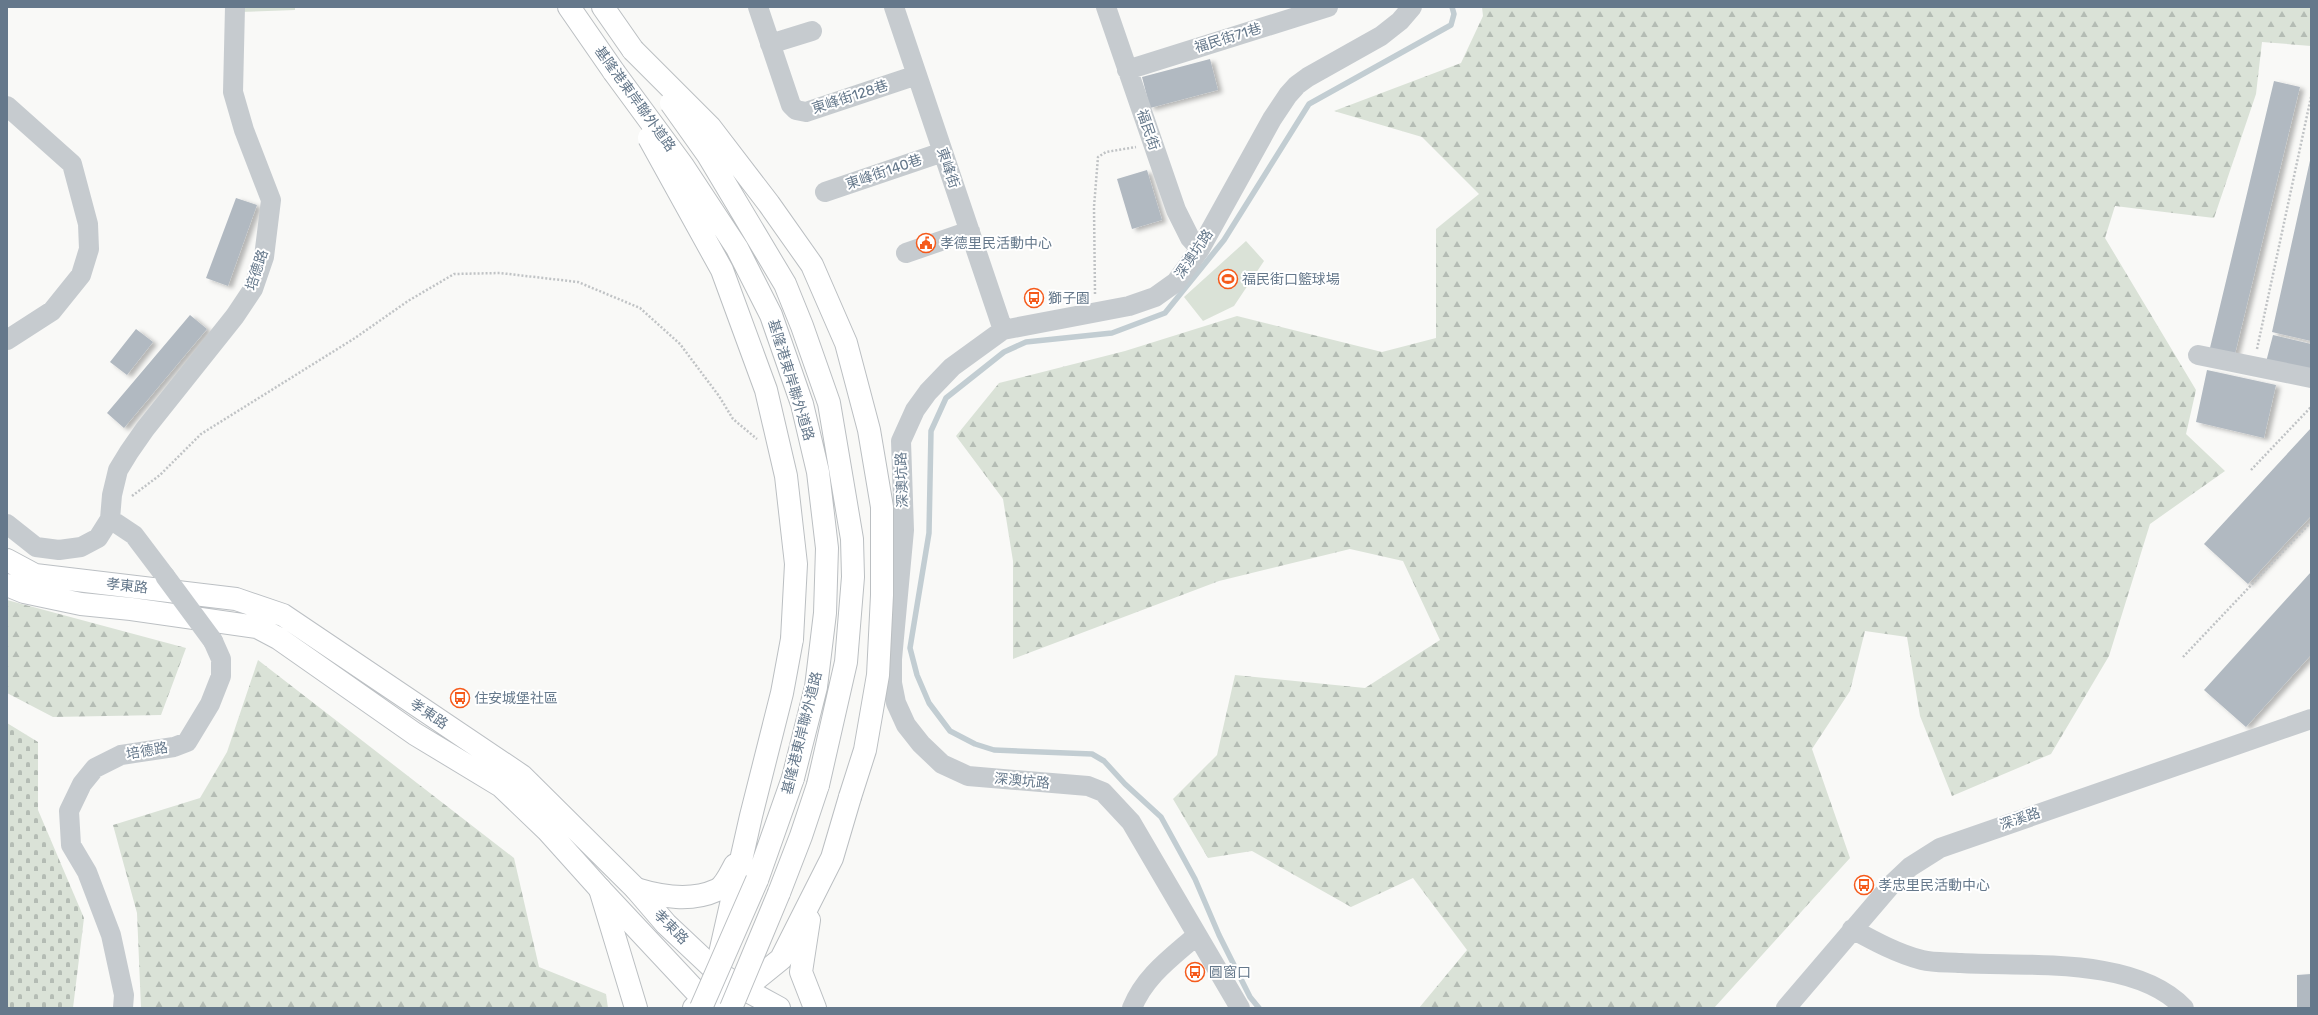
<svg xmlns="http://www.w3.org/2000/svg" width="2318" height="1015" viewBox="0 0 2318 1015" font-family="Rubik,'Noto Sans TC',sans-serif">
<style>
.green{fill:#dae2d7}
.forest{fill:url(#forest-firs)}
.cemetery{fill:url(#cemetery-stones)}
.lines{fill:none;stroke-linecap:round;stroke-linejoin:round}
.stream{stroke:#c2cdd2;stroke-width:5.5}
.building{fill:#b1b9c1;filter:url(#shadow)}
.major-casing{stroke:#bcc0c4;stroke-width:24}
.highway-casing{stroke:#bbbfc2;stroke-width:24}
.path{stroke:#c0c3c5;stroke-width:2.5;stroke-dasharray:2 2;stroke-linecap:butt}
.minor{stroke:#c6cbcf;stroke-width:20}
.major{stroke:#fff;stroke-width:22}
.highway{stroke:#fff;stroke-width:22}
.highway-bridge-casing{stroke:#bbbfc2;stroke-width:24;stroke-linecap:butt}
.minor-bridge{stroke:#c6cbcf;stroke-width:20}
.highway-bridge{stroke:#fff;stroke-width:22}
.labels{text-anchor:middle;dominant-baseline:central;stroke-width:4;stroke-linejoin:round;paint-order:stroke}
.street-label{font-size:14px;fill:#65788b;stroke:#fff}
.poi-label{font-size:14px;fill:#65788b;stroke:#fff;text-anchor:start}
</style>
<defs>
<pattern id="forest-firs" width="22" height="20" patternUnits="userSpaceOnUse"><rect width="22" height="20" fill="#dae2d7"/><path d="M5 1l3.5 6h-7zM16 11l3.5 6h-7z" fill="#b4bcb4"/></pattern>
<pattern id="cemetery-stones" width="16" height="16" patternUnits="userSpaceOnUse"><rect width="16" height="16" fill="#dae2d7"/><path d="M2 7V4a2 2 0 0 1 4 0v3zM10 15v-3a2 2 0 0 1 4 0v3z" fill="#b4bcb4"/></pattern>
<filter id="shadow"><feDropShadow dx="4.5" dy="2.5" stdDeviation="2" flood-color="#0004"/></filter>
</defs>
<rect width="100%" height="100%" fill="#f9f9f7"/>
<path class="green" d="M239,7H295V10L239,12Z
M1246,241L1264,261L1234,306L1203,321L1184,297Z"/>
<path class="forest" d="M1482,7H2311V46L2262,42L2256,94L2214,218L2115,206L2105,238L2196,390L2186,434L2225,471L2150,524L2109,656L2051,754L1952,796L1920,716L1907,637L1865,631L1850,691L1812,749L1850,858L1714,1008H1419L1467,950L1413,878L1351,907L1252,851L1208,858L1173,799L1217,755L1235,675L1365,688L1440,640L1403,561L1350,549L1219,581L1013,659V561L1003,499L956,436L999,383L1125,351L1237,316L1382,352L1436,338V229L1479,194L1422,137L1334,111L1461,63L1483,16Z
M7,600L186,648L161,715L53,717L7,693Z
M258,660L514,858L539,967L606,994L608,1008H141L137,913L113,825L200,798L227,752Z"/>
<path class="cemetery" d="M7,723L38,742V810L84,918L73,1008H7Z"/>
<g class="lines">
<path class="stream" d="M1259,1008L1250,997L1219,935L1195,879L1161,817L1125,784L1104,761L1092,754L994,750L975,744L950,731L929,703L917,675L910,648L929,533L931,431L946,398L1004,352L1026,342L1112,333L1165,313L1224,240L1309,104L1451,25L1454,14L1452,7"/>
</g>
<path class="building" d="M1210,59L1218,90L1150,108L1142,77Z
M2274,81L2300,87L2234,358L2209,352Z
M2311,156V341L2272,332Z
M1147,170L1162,220L1132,229L1117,179Z
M236,198L257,205L228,286L206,278Z
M190,315L207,329L124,428L107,413Z
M136,329L153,342L127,375L110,362Z
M2273,335L2311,344V373L2266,362Z
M2207,370L2276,385L2264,438L2196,422Z
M2311,428V516L2248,584L2204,544Z
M2311,572V655L2246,727L2204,690Z
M2311,974V1008H2297V975Z"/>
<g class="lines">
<defs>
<path id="major" d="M7,560L35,575L236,599L283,615L522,776L636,889L666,924L716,971L744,989L779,1008
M7,585L24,592L81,604L131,609L257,627L278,638L415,734L501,786L547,830L600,889L703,999L717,1008"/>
<path id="highway" d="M569,7L614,72
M603,7L633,50
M757,880L793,778
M600,889L636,1008
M636,889C662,897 691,902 717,890C725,886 731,872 735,865
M779,893L801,836L818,785
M809,920L801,972L815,1008
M729,995L744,989L781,959L832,858L850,797
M694,1008L703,999L725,996L716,971L751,816L782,693L792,639"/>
</defs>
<use href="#major" class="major-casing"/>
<use href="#highway" class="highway-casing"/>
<path class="path" d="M1095,294L1094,207L1098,157L1106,152L1136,147
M2257,349L2311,97
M2251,470L2311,407
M132,496L160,475L201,434L355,338L408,301L454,274L500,273L578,282L640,308L680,344L719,396L733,419L757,439
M2183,657L2311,522"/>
<path class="minor" d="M758,7L791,105L796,110L806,112L917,75
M894,7L1003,330
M1106,7L1176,210L1190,238L1200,249
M770,44L812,31
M1127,70L1328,7
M7,106L72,164L88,224L89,249L81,275L52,311L7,340
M825,192L943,152
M906,253L970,231
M2198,355L2311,378
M110,519L134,535L165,576
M7,524L36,547L59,550L81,547L98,538L110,519L112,495L118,470L129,452L145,429L235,316L253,289L264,257L271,200L244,130L233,92L235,7
M1852,929C1874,941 1898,954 1922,960C1934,963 1948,962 1961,963C2027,967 2135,956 2184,1008
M123,1008L124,995L111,935L87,872L71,845L69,811L82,784L95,768L121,755L174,747L187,742L210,704L221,676V659L213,641
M1132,1008C1145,976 1171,958 1196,936
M1240,1008L1131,822L1103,792L1088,786L968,776L942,764L921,744L906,725L896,703L892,683V659L904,530L901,441L915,410L928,392L952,367L1003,330L1129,306L1155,297L1176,282L1200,249L1272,119L1288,95L1297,85L1308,77L1381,36L1400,21L1412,7
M1786,1008L1892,884L1910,867L1940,848L2311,719"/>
<use href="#major" class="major"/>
<use href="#highway" class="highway"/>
<defs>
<path id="highway-bridge" d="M633,50L710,127L769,204L812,265L846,343L869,430L882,507V595L878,675L865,750L850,797
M614,72L683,166L737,248L771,315L802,404L818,472L827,548L825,613L816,687L793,778
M671,103L708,155L785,284L802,326L829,403L852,539L853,577L846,662L818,785
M649,138L722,270L766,390L786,476L796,564L792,639
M701,1008L757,880
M731,1008L779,893"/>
</defs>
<use href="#highway-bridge" class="highway-bridge-casing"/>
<path class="minor-bridge" d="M165,576L213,641"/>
<use href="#highway-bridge" class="highway-bridge"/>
</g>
<defs>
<symbol id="civic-ring" viewBox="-11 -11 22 22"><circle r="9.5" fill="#fff" stroke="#f55a1b" stroke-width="1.5"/><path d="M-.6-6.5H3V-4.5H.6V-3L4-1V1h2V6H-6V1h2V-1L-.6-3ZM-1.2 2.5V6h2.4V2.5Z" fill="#f55a1b"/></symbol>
<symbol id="stadium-ring" viewBox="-11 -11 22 22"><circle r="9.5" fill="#fff" stroke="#f55a1b" stroke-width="1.5"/><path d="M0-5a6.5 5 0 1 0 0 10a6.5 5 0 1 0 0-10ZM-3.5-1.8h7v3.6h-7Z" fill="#f55a1b"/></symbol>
<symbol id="bus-ring" viewBox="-11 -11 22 22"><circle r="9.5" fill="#fff" stroke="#f55a1b" stroke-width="1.5"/><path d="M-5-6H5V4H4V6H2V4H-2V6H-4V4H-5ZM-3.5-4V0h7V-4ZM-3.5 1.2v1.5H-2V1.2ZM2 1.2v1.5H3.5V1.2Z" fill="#f55a1b"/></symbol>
</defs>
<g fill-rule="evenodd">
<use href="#civic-ring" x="915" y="232" width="22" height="22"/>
<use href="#stadium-ring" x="1217" y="268" width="22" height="22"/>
<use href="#bus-ring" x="1023" y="287" width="22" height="22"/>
<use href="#bus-ring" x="449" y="687" width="22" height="22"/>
<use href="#bus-ring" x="1853" y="874" width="22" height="22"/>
<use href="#bus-ring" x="1184" y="961" width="22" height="22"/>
</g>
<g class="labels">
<g class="street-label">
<text transform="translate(1228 38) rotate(-17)">福民街71巷</text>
<text transform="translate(850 97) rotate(-18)">東峰街128巷</text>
<text transform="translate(635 99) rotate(54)">基隆港東岸聯外道路</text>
<text transform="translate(1148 130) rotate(71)">福民街</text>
<text transform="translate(948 168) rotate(71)">東峰街</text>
<text transform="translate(884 172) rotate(-19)">東峰街140巷</text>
<text transform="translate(1194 254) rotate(-56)">深澳坑路</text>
<text transform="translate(257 270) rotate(-72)">培德路</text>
<text transform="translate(791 380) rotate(73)">基隆港東岸聯外道路</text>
<text transform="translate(902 480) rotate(-92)">深澳坑路</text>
<text transform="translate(127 586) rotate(6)">孝東路</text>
<text transform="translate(429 714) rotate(34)">孝東路</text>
<text transform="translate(802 733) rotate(-76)">基隆港東岸聯外道路</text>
<text transform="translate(147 751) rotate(-10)">培德路</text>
<text transform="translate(1022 781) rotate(5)">深澳坑路</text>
<text transform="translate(2020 819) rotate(-19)">深溪路</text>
<text transform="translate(671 927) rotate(45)">孝東路</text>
</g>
<g class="poi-label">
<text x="940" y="243">孝德里民活動中心</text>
<text x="1242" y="279">福民街口籃球場</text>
<text x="1048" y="298">獅子園</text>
<text x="474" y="698">住安城堡社區</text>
<text x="1878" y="885">孝忠里民活動中心</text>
<text x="1209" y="972">圓窗口</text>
</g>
</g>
<rect width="2318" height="1015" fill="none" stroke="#65788b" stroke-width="16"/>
</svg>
